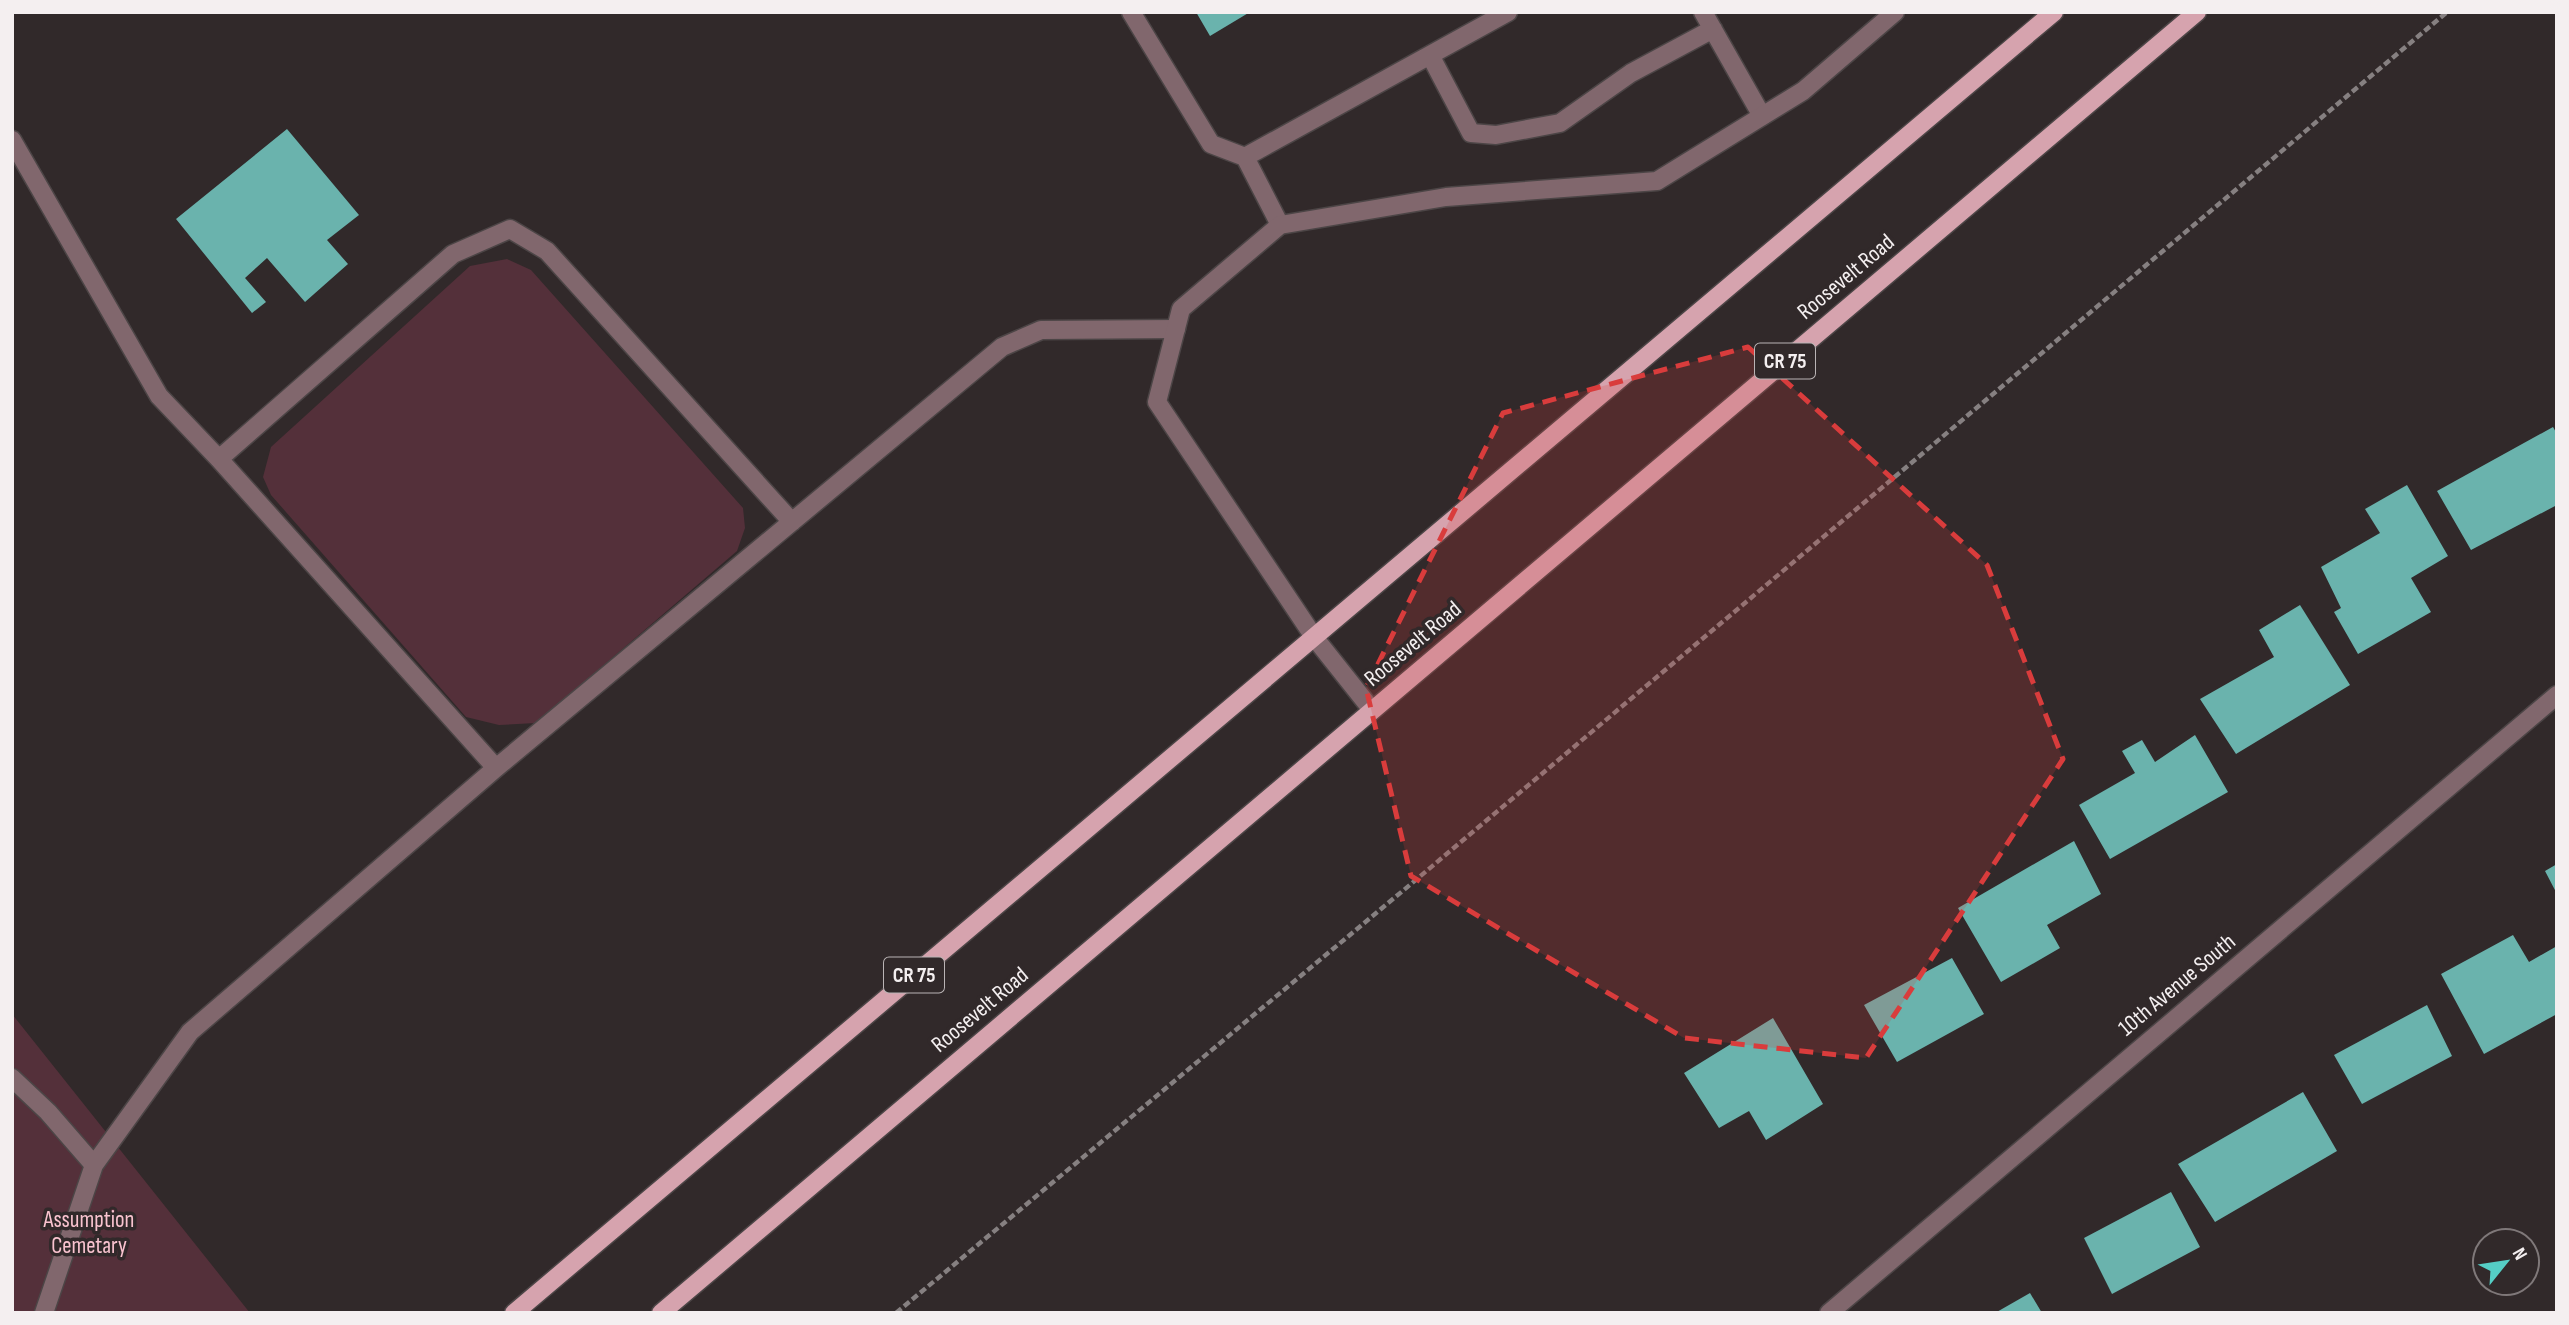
<svg xmlns="http://www.w3.org/2000/svg" width="2569" height="1325" viewBox="0 0 2569 1325" font-family="'Sofia Sans Condensed',sans-serif">
<style>
.green{fill:#54303a}
.building{fill:#6ab3ad}
.lines{fill:none;stroke-linecap:round;stroke-linejoin:round}
.lane-casing{stroke:#4c4546;stroke-width:21}
.street-casing{stroke:#4c4546;stroke-width:21}
.primary-casing{stroke:#4c4546;stroke-width:21}
.path{stroke:#868081;stroke-width:4.5;stroke-dasharray:7 3.5;stroke-linecap:butt}
.lane{stroke:#81676d;stroke-width:18}
.street{stroke:#81676d;stroke-width:18}
.primary{stroke:#d6a3ae;stroke-width:18}
.marked{fill:#d93c3c;fill-opacity:0.2;stroke:#d93c3c;stroke-width:5;stroke-dasharray:14 9;stroke-linejoin:round}
.labels{text-anchor:middle;dominant-baseline:central;stroke-width:7;stroke-linejoin:round;paint-order:stroke}
.shield{fill:#31292a;stroke:#bab4b5;stroke-width:2}
.shield-label{font-size:21px;font-weight:bold;fill:#f4eff0}
.street-label{font-size:23px;fill:#f4eff0;stroke:#31292a}
.park-label{font-size:23px;fill:#f9c3cf;stroke:#31292a}
</style>
<rect width="100%" height="100%" fill="#31292a"/>
<path class="green" d="M507,259L531,270L743,508L745,528L737,551L536,723L499,725L466,717L271,495L263,477L271,447L470,266Z
M12,1014L250,1313H12Z"/>
<path class="building" d="M1196,12H1250L1210,36Z
M287,129L359,215L327,240L348,264L305,302L267,258L245,278L266,302L252,313L176,219Z
M2553,427L2557,434V505L2471,550L2437,491Z
M2407,485L2448,556L2411,578L2431,612L2358,654L2334,612L2341,608L2321,567L2380,533L2365,509Z
M2300,605L2350,685L2236,754L2200,699L2274,657L2259,630Z
M2195,735L2228,792L2110,859L2079,805L2135,773L2122,751L2142,740L2155,762Z
M2074,841L2101,894L2047,925L2060,948L2001,982L1958,908Z
M2557,864V894L2545,871Z
M2513,935L2529,962L2557,946V1014L2484,1054L2441,974Z
M1952,958L1984,1014L1897,1062L1864,1005Z
M2427,1005L2452,1056L2362,1104L2334,1055Z
M1773,1018L1823,1104L1766,1140L1749,1111L1719,1128L1684,1073Z
M2303,1092L2337,1151L2215,1222L2178,1164Z
M2171,1192L2200,1247L2112,1294L2084,1238Z
M2030,1293L2042,1313H1995Z"/>
<g class="lines">
<defs>
<path id="lane" d="M1131,12L1211,144L1245,157
M1703,12L1762,116
M1430,55L1471,133L1496,135L1560,123L1631,73L1713,29
M12,140L159,396L219,459L496,768
M1280,225L1245,157L1508,12
M219,459L453,254L510,229L547,251L792,522
M12,1078L48,1112L94,1165L44,1313
M94,1165L190,1032L496,768L1002,347L1041,330L1176,329"/>
<path id="street" d="M1372,710L1314,637L1157,402L1181,309L1280,225L1446,197L1657,181L1803,91L1895,12
M1829,1313L2557,695"/>
<path id="primary" d="M514,1313L2054,12
M661,1313L2197,12"/>
</defs>
<use href="#lane" class="lane-casing"/>
<use href="#street" class="street-casing"/>
<use href="#primary" class="primary-casing"/>
<path class="path" d="M896,1313L1411,884L2447,12"/>
<use href="#lane" class="lane"/>
<use href="#street" class="street"/>
<use href="#primary" class="primary"/>
</g>
<path class="marked" d="M1748,347L1987,565L2063,759L1866,1058L1684,1038L1411,876L1366,688L1503,413Z"/>
<g class="labels">
<g class="shield">
<rect x="1755" y="343.5" width="60" height="35" rx="5"/>
<rect x="884" y="957.5" width="60" height="35" rx="5"/>
</g>
<g class="shield-label">
<text x="1785" y="361">CR 75</text>
<text x="914" y="975">CR 75</text>
</g>
<g class="street-label">
<text transform="translate(1846 277) rotate(-40)">Roosevelt Road</text>
<text transform="translate(1413 644) rotate(-40)">Roosevelt Road</text>
<text transform="translate(2177 985) rotate(-40)">10th Avenue South</text>
<text transform="translate(980 1010) rotate(-40)">Roosevelt Road</text>
</g>
<g class="park-label">
<text x="89" y="1220">Assumption<tspan x="89" dy="26">Cemetary</tspan></text>
</g>
</g>
<rect width="2569" height="1325" fill="none" stroke="#f4eff0" stroke-width="28"/>
<g transform="translate(2506 1262) rotate(60)"><circle r="33" fill="#31292a" stroke="#7f7879" stroke-width="2"/>
<path d="M0-5L12 26L0 18L-12 26Z" fill="#55cec5"/>
<text y="-10" font-size="19" font-weight="bold" text-anchor="middle" fill="#f4eff0">N</text>
</g>
</svg>
